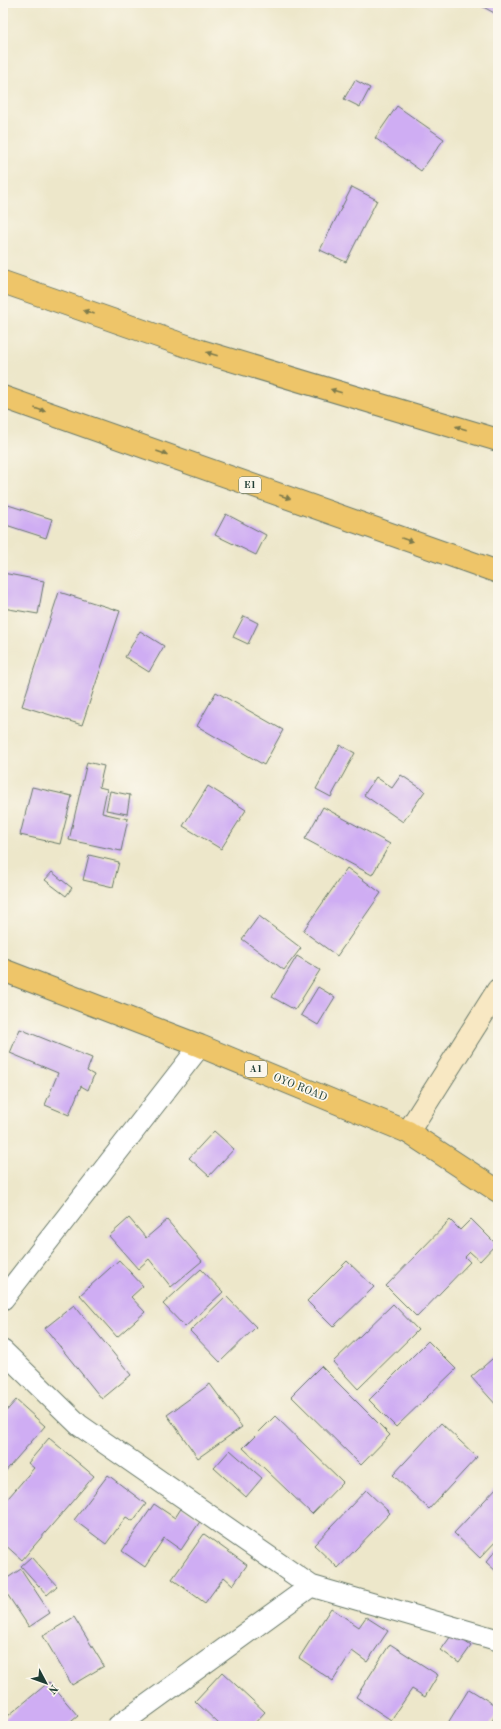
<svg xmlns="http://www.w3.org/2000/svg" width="501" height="1729" viewBox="0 0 501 1729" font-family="'Old Standard TT',serif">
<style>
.building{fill:#cfadf3}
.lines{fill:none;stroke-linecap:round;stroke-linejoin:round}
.minor-casing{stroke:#677868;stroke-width:23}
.secondary-casing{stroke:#677868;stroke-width:24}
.trunk-casing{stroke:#677868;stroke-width:24}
.motorway-casing{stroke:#677868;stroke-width:24}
.minor{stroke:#fff;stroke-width:21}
.secondary{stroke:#f8e8c3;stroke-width:22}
.trunk{stroke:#eec569;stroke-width:22}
.motorway{stroke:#eec569;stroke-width:22}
.oneway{fill:#7c7a4c}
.labels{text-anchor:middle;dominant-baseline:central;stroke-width:3.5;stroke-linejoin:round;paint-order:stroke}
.shield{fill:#fbf7ec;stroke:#61756b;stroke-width:1}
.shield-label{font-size:10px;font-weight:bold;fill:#1f3d34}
.street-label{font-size:11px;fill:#1f3d34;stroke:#fbf7ec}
</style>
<rect width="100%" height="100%" fill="#fbf7ec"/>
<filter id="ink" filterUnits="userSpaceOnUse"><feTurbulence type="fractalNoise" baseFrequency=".025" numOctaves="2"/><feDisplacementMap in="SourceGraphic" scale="8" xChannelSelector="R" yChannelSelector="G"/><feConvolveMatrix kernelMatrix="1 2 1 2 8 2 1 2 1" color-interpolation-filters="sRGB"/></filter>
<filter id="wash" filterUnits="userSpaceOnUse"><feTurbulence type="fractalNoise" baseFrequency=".012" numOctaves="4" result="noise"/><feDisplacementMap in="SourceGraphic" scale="16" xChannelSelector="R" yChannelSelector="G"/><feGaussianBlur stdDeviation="0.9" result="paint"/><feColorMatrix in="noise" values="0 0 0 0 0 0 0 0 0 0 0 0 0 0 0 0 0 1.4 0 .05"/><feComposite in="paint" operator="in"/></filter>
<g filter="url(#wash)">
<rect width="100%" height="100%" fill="#ede7ca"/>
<g id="blocks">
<path class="building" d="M476,3H498V15Z
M355,80L370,88L360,107L344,99Z
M397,106L444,139L421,171L375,138Z
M352,187L377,200L346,262L320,250Z
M5,504L52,519L46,538L3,524V510Z
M226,514L266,535L256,555L215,535Z
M3,573L44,581L38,614L3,608Z
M59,592L120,611L82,725L22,706Z
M244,616L258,623L248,644L233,637Z
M140,631L164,646L149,672L125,657Z
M216,692L283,730L264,765L197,726Z
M340,745L355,753L331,797L316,789Z
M87,762L104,766L99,787L107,789L102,813L128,819L121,851L69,840Z
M401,775L425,791L403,822L364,795L376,777L392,788Z
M208,786L246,810L221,849L183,826Z
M32,787L72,796L60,844L20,835Z
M110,791L130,795L127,814L106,810Z
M323,807L390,844L372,875L305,839Z
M89,855L119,862L113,887L83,880Z
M347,868L381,893L337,956L303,931Z
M52,872L72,888L66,896L45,880Z
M259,916L301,948L284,970L242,939Z
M297,956L320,970L295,1010L272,997Z
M318,987L335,997L318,1025L301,1015Z
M20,1029L92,1058L87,1071L94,1075L88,1090L81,1086L69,1115L45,1105L58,1073L10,1053Z
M214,1131L234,1149L209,1176L189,1158Z
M129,1218L146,1238L167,1220L202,1261L171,1287L149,1259L138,1269L109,1236Z
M471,1219L496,1244L480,1261L470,1252L465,1257L470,1262L417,1317L386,1286L450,1220L460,1230Z
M119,1260L143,1286L131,1297L145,1312L117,1337L80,1295Z
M347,1261L374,1287L333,1327L307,1301Z
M201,1269L223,1292L185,1327L163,1304Z
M226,1296L256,1327L220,1362L190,1331Z
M393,1304L418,1330L358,1389L333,1362Z
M74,1305L131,1375L102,1399L45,1328Z
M428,1341L456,1369L396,1427L369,1400Z
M498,1354V1407L471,1377Z
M321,1366L390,1435L361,1465L291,1396Z
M3,1370L8,1375L3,1380Z
M210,1384L242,1427L198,1458L167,1415Z
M16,1400L45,1426L3,1474V1415Z
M275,1416L343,1482L312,1514L243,1448Z
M441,1423L477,1457L429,1509L393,1475Z
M49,1438L94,1476L22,1560L3,1543V1504L34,1468L28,1463Z
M230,1450L262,1478L246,1497L214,1468Z
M108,1475L146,1504L133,1521L126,1517L106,1544L74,1520Z
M498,1486V1539L480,1558L454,1533Z
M366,1490L390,1513L338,1568L314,1545Z
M154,1504L175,1518L182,1507L201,1520L181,1550L164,1538L145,1567L122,1551Z
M204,1534L247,1565L233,1585L224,1577L205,1603L172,1579Z
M498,1548V1573L486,1562Z
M31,1557L57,1586L47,1595L21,1566Z
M21,1569L50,1613L29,1627L3,1588V1581Z
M331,1608L359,1627L366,1617L388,1631L367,1662L352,1651L333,1681L299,1658Z
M74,1617L104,1666L72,1685L43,1636Z
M453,1633L471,1646L459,1663L441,1650Z
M390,1644L438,1675L425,1697L412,1689L391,1720L356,1697Z
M222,1672L265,1712L252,1726H221L195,1701Z
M49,1682L78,1716L66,1726H3V1720Z
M469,1689L498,1707V1711L489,1726H446Z"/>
</g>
</g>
<g filter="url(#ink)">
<use href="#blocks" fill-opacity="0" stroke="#677868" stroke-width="1"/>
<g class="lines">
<defs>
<path id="minor" d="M3,1299L200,1046
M3,1351L79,1425L311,1586L498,1640
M118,1726L311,1586"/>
<path id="secondary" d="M408,1132L498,990"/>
<path id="trunk" d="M3,970L200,1046L408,1132L498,1191"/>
<path id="motorway" d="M3,282L201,351L498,440
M3,397L498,572"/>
</defs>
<use href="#minor" class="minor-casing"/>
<use href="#secondary" class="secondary-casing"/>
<use href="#trunk" class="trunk-casing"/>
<use href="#motorway" class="motorway-casing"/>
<use href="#minor" class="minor"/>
<use href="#secondary" class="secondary"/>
<use href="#trunk" class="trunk"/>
<use href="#motorway" class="motorway"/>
</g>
<defs><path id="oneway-solid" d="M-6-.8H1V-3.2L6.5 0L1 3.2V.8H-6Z"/></defs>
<g class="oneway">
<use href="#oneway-solid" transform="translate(89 312) rotate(-161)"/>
<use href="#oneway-solid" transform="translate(212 354) rotate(-163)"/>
<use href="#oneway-solid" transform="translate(336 391) rotate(-163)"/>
<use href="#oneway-solid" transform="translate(40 410) rotate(19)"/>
<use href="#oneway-solid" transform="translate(461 428) rotate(-163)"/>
<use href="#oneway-solid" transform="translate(162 453) rotate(19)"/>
<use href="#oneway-solid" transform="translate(285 497) rotate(19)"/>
<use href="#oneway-solid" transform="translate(407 540) rotate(19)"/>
</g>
</g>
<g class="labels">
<g class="shield">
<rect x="239" y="477" width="22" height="16" rx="3"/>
<rect x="245" y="1061" width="22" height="16" rx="3"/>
</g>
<g class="shield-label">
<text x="250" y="485">E1</text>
<text x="256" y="1069">A1</text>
</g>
<g class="street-label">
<text transform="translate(300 1088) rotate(22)">OYO ROAD</text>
</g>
</g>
<rect width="501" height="1729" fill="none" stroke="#fbf7ec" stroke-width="16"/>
<g transform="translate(46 1683) rotate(131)" stroke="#fbf7ec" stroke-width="3" paint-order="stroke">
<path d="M0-3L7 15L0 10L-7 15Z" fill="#1f3d34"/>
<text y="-6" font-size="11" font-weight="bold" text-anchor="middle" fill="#1f3d34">N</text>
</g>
</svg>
